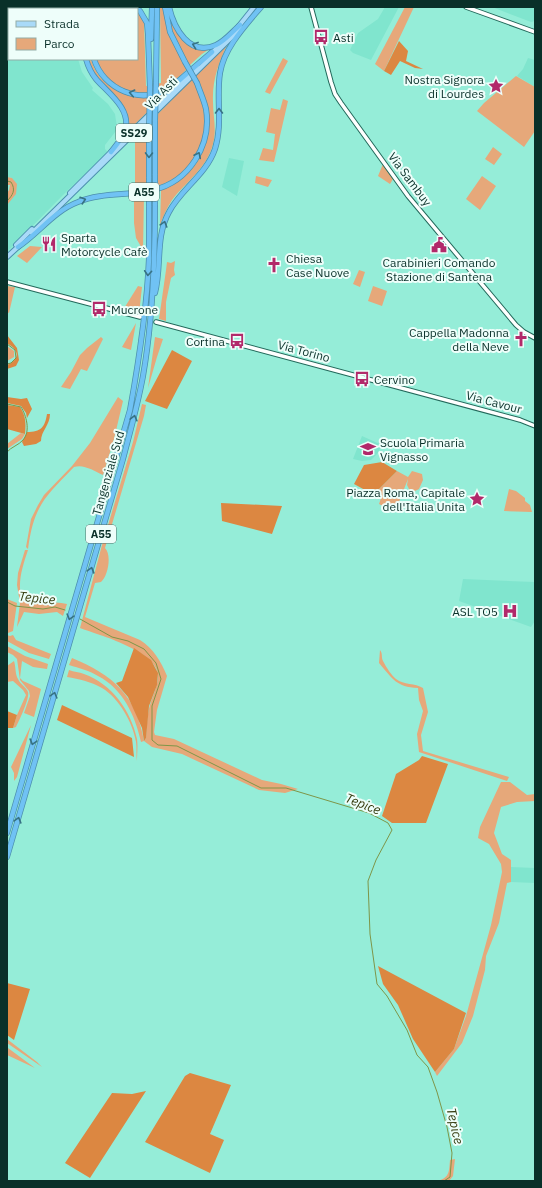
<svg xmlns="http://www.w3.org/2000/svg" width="542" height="1188" viewBox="0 0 542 1188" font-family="'IBM Plex Sans',sans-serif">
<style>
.built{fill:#80e5ce}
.green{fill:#e6a87a}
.forest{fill:#dc8741}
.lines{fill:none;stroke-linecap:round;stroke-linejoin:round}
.stream{stroke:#7e9648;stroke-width:1}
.secondary-casing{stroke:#23695b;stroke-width:5.5}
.primary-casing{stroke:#4c8fad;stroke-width:6}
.highway-casing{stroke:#4c8fad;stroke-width:6}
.secondary{stroke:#fff;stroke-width:3.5}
.primary{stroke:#a9daf8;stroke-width:4}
.highway{stroke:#70c2f4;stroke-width:4.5}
.highway-bridge-casing{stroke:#4c8fad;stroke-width:6;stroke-linecap:butt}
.highway-bridge{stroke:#70c2f4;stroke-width:4.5}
.oneway{stroke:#377284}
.labels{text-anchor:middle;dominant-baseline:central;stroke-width:4;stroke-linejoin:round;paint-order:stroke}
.shield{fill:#eefefa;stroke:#4e6e68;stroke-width:1}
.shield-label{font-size:11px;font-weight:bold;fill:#093029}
.poi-label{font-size:12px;fill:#093029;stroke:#eefefa;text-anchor:start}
.street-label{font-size:12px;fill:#093029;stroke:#eefefa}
.water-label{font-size:13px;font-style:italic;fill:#353b0e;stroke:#eefefa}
</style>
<rect width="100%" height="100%" fill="#95edd8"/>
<path class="built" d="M7,7H42L44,9H9V59H78L82,72L93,88L92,90L108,104L115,114L117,127L116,131L105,145V149L108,152L67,191L7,252V205L8,204L12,178L7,177Z
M385,7H399L371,60L353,53L350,50L358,33L378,19Z
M492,7H535V21L531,22Z
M528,58L535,60V87L517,76L523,69Z
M229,158L244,161L237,196L222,187Z
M362,436L382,445L377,454L371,460L362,461L353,459Z
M463,579L535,582V621L531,627L459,601Z
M511,867L535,868V883L511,882Z"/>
<path class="green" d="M160,7H163L169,34L187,69C169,88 148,100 122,88C115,85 109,81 104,75C100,71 98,64 95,59H137V11L141,15L144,21L146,86L161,83Z
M168,7L174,25L191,46H214L202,54L190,65C179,46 168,29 168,7Z
M405,7H414L384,71L375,64Z
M228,43C219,62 212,80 213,102C213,116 217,130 213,144C207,168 187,181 172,200C167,208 163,216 160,225L161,190C178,181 199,169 203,148C205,141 204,133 205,126C207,103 206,97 196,76Z
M283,58L288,61L270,94L265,92Z
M88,59H91C95,75 109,89 124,93C130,95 137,93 143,93C153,93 161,93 170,90L127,132C128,126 129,119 127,113C120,93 93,82 88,59Z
M516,76L535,87V131L524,147L477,111L484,103Z
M192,79C222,130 196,187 135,190V135L145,127Z
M283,99L288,101L274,162L259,160L263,148L273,150L275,134L266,132L271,108L280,110Z
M493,147L502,154L494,165L485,159Z
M383,164L393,179L390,184L378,176Z
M256,176L272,180L268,187L255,183Z
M482,176L496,186L480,210L466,199Z
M7,177L12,178L17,184L16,194L7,205V193L9,190L10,185H7Z
M144,196L143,250L136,238L134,223V197Z
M30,246L42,247L27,263L17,256Z
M175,261L174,270L175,275L171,278L166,302V321L159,319L166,270L167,262L171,263Z
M359,270L365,272L360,287L353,284Z
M7,286L15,287L9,313L7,312Z
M138,286L142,287L139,314L123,310Z
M373,286L387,291L382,306L368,301Z
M136,323L131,350L122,347Z
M101,337L103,339L87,371L81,369L70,389L61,387L71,372L80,355L87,348Z
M155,337L163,339L157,357L148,388Z
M7,346L14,351V357L7,361L8,359L7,358Z
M118,397L123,401L114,439L103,475C94,471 84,464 74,467C45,497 34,505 28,549L26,547L31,519L38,505L44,495L72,466L90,443Z
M142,404L146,405L144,416L105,548C112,555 108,576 101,582L95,583L85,617L140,640C153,648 161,661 167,676L157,710L154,732L155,735L174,739L262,780L281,784L298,789L285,793L259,790L182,754L152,747L144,741L141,742C135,715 123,689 98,676C90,671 79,668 69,665L72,658C113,675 136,695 144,741L146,738C147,727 147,715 150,705C153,695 158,686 158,675C157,651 99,635 80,628L102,545L133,442Z
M21,433L25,434L22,439L7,449V444Z
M397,471L408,477L412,471L422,474L423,480L419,489L411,493L407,485L408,479L395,512L379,504L381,498L365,490L377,491Z
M509,489L516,491L525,498V501L530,505L532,512L504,511Z
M25,550H28C22,568 17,583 22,601C37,603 52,601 67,604L63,616L57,612L39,614L24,612L17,627L20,603L17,585L18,573Z
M7,599L17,603L13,631L8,633L7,632Z
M13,635L16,640L51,654L49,659L29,653L7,641V635L10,636Z
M7,646L25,656L48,664L47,669L33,667L22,661L20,678L23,681L41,689L34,717L24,713L30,696L29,691L20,680L17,659L13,655L7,652Z
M380,650C383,654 381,657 383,661C386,667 392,676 396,679C404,685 415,683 423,688L428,712L421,735L423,751L509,777L507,781L419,752L417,734L423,711L419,700L418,688C396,687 393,679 379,663Z
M14,661C16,667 15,674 18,679C20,684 26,687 28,692C30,698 19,721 16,727L13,728L17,715L26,695L23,690L13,681L7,682V666Z
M69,670C74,672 79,672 84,674C112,684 131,711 137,739C138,746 137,754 137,761C136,754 137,748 136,742C133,723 119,698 102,688C92,682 79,679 67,677Z
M31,725L17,777L14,781V773L11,767Z
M501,782H510L527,795L535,794V801L517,802L501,807L494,833L502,854L511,860V882L507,883L499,923L486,956L485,970L473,1016L462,1043L437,1076L435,1072L454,1049L466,1016L491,925L502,872L501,864L489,844L478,838L480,827Z
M7,1039L37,1062L42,1067L7,1043Z
M7,1047L8,1048L35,1068L7,1055Z
M455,1159L453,1176L449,1181H437C450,1178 449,1171 450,1160Z"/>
<path class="forest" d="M399,41L408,51L406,61L423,69L415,68L400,61L391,75L384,71Z
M7,335L17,348L19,360L16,366L7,369V365C13,363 20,357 15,350C14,347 9,345 7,343Z
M172,350L192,361L167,409L145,401Z
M7,397L21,399L27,398L32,409L27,418L26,413L21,406L7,403Z
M7,405L20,407C26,416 26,424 25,434L7,429Z
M47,414H50C50,425 41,431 41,441L36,444L24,446L22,442L27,432C41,432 45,427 47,414Z
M382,462L397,471L377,491L365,490L354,484L364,465Z
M221,503L282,506L272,534L222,521Z
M134,648L151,660L158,673L157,685L149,706L146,738L144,741L142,728L128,697L116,683L122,681Z
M62,705L132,738L134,757L57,720Z
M7,711L17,715L13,728H7Z
M422,756L448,764L426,823H392L382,816L396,774L419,760Z
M378,966L466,1013L454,1049L435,1072L413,1039L398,1005L383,984Z
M7,983L30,989L14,1040L7,1035Z
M190,1073L231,1085L210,1134L224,1140L210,1173L145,1142L185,1076Z
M146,1091L90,1178L65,1163L112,1093L132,1094Z"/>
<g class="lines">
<path class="stream" d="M7,181L11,182C16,190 13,195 7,201
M7,344L15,350L16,358L11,363L7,364
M7,404L21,407C26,415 31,431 23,440C19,445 11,447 7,452
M7,602L15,606L43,609L55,607L65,610
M80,619L112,637L128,641L144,649L156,663L161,679L152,706V740L158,745L177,746L261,788H286L369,813L388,823L392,830L376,860L368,881L370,934L377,984L387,996L407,1030L417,1055L428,1067L437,1092L447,1127L452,1153L450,1177L444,1181"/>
<defs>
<path id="secondary" d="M311,7L331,82L335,94L341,103L408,196L516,325L524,332L535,338
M466,7L535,32
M7,282L140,317
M156,322L520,420L535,426"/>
<path id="primary" d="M238,27L254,7
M211,54L222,43
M118,145L198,67
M70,193L112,151
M32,233L241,28
M16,245L32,229
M7,257L20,245"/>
<path id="highway" d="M136,7L140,11L147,23L148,34L150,87
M165,7L170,32L185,62
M169,7C174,28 189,57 216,45C225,41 233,31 240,25
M91,9L92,7
M100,9L102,7
M151,39L152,7
M86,59C88,66 91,73 96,79C108,93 132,109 125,131C122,139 116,145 111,152
M94,59C103,89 141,106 169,88C177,83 184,76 191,70C198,64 205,58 212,52
M156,83L157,7
M155,175V120
M149,178V133
M18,247C39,233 54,211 78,202C102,192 129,196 153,190C189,182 212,145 206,109C204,100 200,92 197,83
M155,293C162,266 155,237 169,212C181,189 206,175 215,149C223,124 216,98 220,73C224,48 245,26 261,7
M7,833L130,410C139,360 147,309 149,258C149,241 149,224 149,206
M7,857L123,459C130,432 138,404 143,376C153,319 155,262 155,204"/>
</defs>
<use href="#secondary" class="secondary-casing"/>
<use href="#primary" class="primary-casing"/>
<use href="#highway" class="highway-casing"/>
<use href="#secondary" class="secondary"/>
<use href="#primary" class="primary"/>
<use href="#highway" class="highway"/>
<defs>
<path id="highway-bridge" d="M185,62L197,83
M155,120L156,83
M149,133L150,87
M155,175V204
M149,206V178"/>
</defs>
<use href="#highway-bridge" class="highway-bridge-casing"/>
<use href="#highway-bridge" class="highway-bridge"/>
</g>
<defs><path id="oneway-chevron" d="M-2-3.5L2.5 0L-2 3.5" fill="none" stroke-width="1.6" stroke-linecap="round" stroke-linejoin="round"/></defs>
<g class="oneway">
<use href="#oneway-chevron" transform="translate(195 45) rotate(-160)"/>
<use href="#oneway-chevron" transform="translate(132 93) rotate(-168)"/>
<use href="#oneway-chevron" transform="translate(219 111) rotate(-90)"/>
<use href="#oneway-chevron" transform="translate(149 155) rotate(91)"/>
<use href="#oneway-chevron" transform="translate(198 155) rotate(-63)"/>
<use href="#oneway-chevron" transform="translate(83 200) rotate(-18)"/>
<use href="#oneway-chevron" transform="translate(164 224) rotate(-73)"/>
<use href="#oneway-chevron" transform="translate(148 273) rotate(94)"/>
<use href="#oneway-chevron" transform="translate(134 418) rotate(-76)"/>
<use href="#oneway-chevron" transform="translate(91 570) rotate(-74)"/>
<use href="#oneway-chevron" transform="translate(70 617) rotate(106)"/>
<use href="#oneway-chevron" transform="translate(54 695) rotate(-74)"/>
<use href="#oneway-chevron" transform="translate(33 742) rotate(106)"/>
<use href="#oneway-chevron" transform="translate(18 820) rotate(-74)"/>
</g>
<defs>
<symbol id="bus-bare" viewBox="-9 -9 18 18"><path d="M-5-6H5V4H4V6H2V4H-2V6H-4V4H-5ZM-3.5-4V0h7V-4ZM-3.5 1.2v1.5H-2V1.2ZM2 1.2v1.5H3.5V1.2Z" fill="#b2296a" stroke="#eefefa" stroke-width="2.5" paint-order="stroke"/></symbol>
<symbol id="sight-bare" viewBox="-9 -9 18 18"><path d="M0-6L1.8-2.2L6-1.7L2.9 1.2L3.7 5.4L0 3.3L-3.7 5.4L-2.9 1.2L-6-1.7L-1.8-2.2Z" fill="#b2296a" stroke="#eefefa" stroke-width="2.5" paint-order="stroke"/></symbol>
<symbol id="restaurant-bare" viewBox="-9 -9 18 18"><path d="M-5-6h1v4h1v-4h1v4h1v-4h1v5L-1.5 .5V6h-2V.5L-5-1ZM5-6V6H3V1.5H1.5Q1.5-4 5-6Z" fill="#b2296a" stroke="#eefefa" stroke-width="2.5" paint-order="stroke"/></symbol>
<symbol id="civic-bare" viewBox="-9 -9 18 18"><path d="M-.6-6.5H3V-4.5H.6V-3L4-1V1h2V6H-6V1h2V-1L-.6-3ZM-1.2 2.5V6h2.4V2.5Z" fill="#b2296a" stroke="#eefefa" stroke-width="2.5" paint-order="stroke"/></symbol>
<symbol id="church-bare" viewBox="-9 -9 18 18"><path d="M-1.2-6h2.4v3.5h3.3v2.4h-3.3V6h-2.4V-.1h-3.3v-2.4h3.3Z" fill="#b2296a" stroke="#eefefa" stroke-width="2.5" paint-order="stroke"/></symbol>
<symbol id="school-bare" viewBox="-9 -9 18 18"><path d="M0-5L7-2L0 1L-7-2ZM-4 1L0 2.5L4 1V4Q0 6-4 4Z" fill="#b2296a" stroke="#eefefa" stroke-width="2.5" paint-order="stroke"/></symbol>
<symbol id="hospital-bare" viewBox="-9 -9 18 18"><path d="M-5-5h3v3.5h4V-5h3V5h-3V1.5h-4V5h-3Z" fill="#b2296a" stroke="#eefefa" stroke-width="2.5" paint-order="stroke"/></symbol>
</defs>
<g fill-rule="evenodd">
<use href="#bus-bare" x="310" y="26" width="22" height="22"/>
<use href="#sight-bare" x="485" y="75" width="22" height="22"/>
<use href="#restaurant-bare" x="38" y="233" width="22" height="22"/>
<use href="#civic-bare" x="428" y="234" width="22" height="22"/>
<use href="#church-bare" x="263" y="254" width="22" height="22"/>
<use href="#bus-bare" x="88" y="298" width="22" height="22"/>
<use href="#church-bare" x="510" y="328" width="22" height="22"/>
<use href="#bus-bare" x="226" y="330" width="22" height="22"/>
<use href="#bus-bare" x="351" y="368" width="22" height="22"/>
<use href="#school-bare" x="357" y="438" width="22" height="22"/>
<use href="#sight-bare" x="466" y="488" width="22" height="22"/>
<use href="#hospital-bare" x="499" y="600" width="22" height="22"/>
</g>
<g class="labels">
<g class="shield">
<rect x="116" y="124" width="36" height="18" rx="3"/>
<rect x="129" y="183" width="30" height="18" rx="3"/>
<rect x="86" y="525" width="30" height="18" rx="3"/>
</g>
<g class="shield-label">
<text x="134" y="133">SS29</text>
<text x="144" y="192">A55</text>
<text x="101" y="534">A55</text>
</g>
<g class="poi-label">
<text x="333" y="37">Asti</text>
<text x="484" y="79" text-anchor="end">Nostra Signora<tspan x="484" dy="14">di Lourdes</tspan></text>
<text x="61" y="237">Sparta<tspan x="61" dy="14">Motorcycle Cafè</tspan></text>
<text x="286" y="258">Chiesa<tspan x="286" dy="14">Case Nuove</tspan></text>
<text x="439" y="262" text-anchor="middle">Carabinieri Comando<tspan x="439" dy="14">Stazione di Santena</tspan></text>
<text x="111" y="309">Mucrone</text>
<text x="509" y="332" text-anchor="end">Cappella Madonna<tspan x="509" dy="14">della Neve</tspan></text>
<text x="225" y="341" text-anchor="end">Cortina</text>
<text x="374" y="379">Cervino</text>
<text x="380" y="442">Scuola Primaria<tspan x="380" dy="14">Vignasso</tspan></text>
<text x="465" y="492" text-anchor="end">Piazza Roma, Capitale<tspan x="465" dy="14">dell'Italia Unita</tspan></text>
<text x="498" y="611" text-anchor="end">ASL TO5</text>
</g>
<g class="street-label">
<text transform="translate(161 93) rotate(-45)">Via Asti</text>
<text transform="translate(410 179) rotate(53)">Via Sambuy</text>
<text transform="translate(304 351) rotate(15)">Via Torino</text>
<text transform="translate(494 402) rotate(15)">Via Cavour</text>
<text transform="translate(108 473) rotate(-74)">Tangenziale Sud</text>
</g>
<g class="water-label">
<text transform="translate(37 598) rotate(6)">Tepice</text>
<text transform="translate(363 804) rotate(21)">Tepice</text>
<text transform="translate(455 1126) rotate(77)">Tepice</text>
</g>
</g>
<rect width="542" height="1188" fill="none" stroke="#093029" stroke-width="16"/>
<rect x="8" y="8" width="130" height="52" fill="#eefefa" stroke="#92aca6"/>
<rect x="16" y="21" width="20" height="6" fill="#a9daf8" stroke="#92aca6"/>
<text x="44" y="28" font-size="12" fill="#093029">Strada</text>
<rect x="16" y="38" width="20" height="12" fill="#e6a87a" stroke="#92aca6"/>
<text x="44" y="48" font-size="12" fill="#093029">Parco</text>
</svg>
